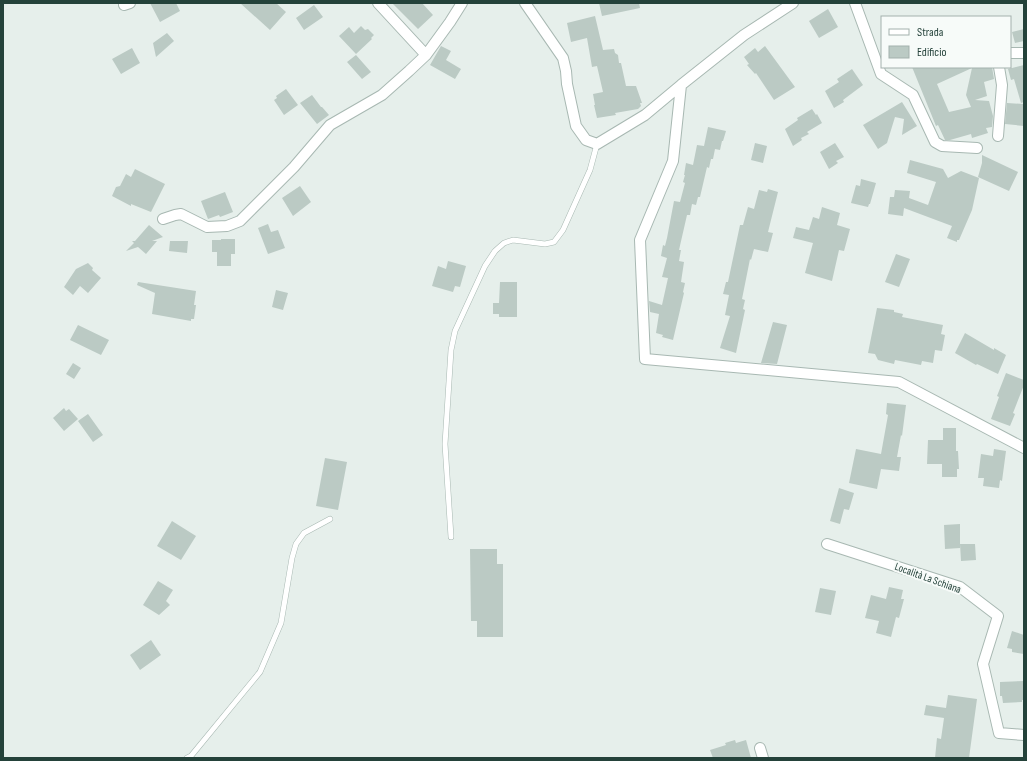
<svg xmlns="http://www.w3.org/2000/svg" width="1027" height="761" viewBox="0 0 1027 761" font-family="'Sofia Sans Condensed',sans-serif">
<style>
.building{fill:#bbcac4;fill-rule:evenodd}
.lines{fill:none;stroke-linecap:round;stroke-linejoin:round}
.service-casing{stroke:#a8b8b2;stroke-width:6}
.minor-casing{stroke:#a8b8b2;stroke-width:12}
.service{stroke:#fff;stroke-width:5}
.minor{stroke:#fff;stroke-width:10}
.labels{text-anchor:middle;dominant-baseline:central;stroke-width:4;stroke-linejoin:round;paint-order:stroke}
.street-label{font-size:11px;fill:#24423a;stroke:#f7fbf9}
</style>
<rect width="100%" height="100%" fill="#e6efeb"/>
<path class="building" d="M150,3H176L180,11L160,22Z
M240,3H276L286,12L270,30Z
M392,3H422L433,15L418,29Z
M599,3H639L640,8L602,16Z
M314,5L323,17L304,30L296,18Z
M828,9L838,27L819,38L809,21Z
M595,16L603,50L614,49L615,53L618,55L619,63H621L626,86H636L642,103H640L641,106L638,109L615,113L616,115L597,118L594,105H595L593,94L603,92L597,66L592,67L587,38L571,42L567,23Z
M361,26L365,30L368,29L374,35L371,38L372,39L356,54L339,36L349,27L354,33Z
M1024,29V41L1015,43L1012,32Z
M167,33L174,41L156,57L153,43Z
M441,46L451,51L446,60L461,69L455,79L430,65Z
M765,46L795,87L774,100L756,73L755,74L747,65L749,64L744,57L755,48L758,52Z
M132,48L140,63L121,74L112,59Z
M356,55L371,72L362,79L347,62Z
M1024,65V102L1021,103L1014,79L1011,80L1008,69Z
M912,67H992L994,79L984,82L987,96L975,100L989,101L993,116L992,127L986,128L988,133L972,138L971,134L950,140H945L938,125L936,126ZM972,68L966,95L971,107L949,112L937,84Z
M852,69L863,85L843,100L844,102L834,108L825,91L839,82L837,79Z
M286,89L298,105L284,115L274,100L277,98L276,96Z
M312,95L321,107H322L329,115L317,124L300,103Z
M902,102L917,126L902,135L904,119L895,117L887,143L878,149L863,125Z
M1007,103L1024,104V126L1005,124Z
M812,109L816,115L817,114L822,123L807,132L809,134L801,138L802,140L793,146L785,129L798,120L797,118Z
M708,127L726,131L723,141H722L720,150L715,149L713,159H711L709,168L707,167L700,197H698L696,205L692,204L690,215H687L679,250H681L679,261L684,262L681,282L685,283L683,292L684,293L673,340L662,337L663,335L656,333L659,314L650,312L649,301L662,305L668,278L662,277L667,258L661,256L663,245L665,246L667,238L674,201L680,202L685,183L683,182L685,175H684L686,163L693,165L697,145L704,146Z
M755,143L767,146L763,163L751,160Z
M835,143L844,157L836,161L838,163L829,169L820,152Z
M982,155L1018,172L1009,191L978,177L982,163Z
M910,160L943,169L948,178L961,171L979,178L972,210L959,240H957V242L947,238L952,226L904,208L903,216L888,214L890,197H894L895,190L910,191L909,198L928,205L936,182L907,173Z
M135,169L165,184L151,212L131,204V206L112,196L116,187L120,186L126,174L131,177Z
M861,179L876,183L870,204H869L868,207L851,203L856,185L860,186Z
M300,186L311,202L293,216L282,198Z
M768,189L778,192L768,232L773,233L768,252L754,249L751,260L750,259L742,299L745,300L743,309L745,310L736,353L720,348L730,316L725,315L729,295L723,294L726,282H728L740,225H743L748,207L754,209L759,190L767,192Z
M225,192L233,212L220,217L219,215L208,219L201,201Z
M822,207L840,213L837,225L850,229L844,251L839,250L832,281L805,273L813,243L793,238L796,227L809,230L813,217L819,219Z
M268,224L271,232L278,230L285,248L268,254L258,228Z
M149,225L163,237L152,241H157L146,254L138,247L126,251L134,243L132,241H135Z
M221,239H235V254H231V266H217V252H212V240H221Z
M170,241H188L187,253L169,251Z
M896,254L910,259L899,287L885,282Z
M448,261L466,266L460,287L455,286L453,292L432,286L438,266L446,269Z
M88,263L93,268L92,270L101,278L88,293L80,286L73,295L64,287L76,269Z
M138,282L196,291L194,305H196L194,319H191V321L152,314L155,293L137,285Z
M500,282H517V317H499V314H493V303H499Z
M276,290L288,293L283,310L272,307Z
M877,308L894,310V312L903,314L902,317L943,325L941,334L945,335L942,351L935,350L933,363L922,361L921,365L895,360L894,364L878,360L875,354L868,353Z
M773,322L787,325L777,364L761,363Z
M78,325L109,340L101,355L70,340Z
M965,333L994,350V348L1006,355L998,374L977,364L976,365L955,353Z
M73,363L81,368L74,379L66,374Z
M1006,373L1024,380V385L1013,413L1015,414L1010,426L991,419L999,397L997,396Z
M887,403L906,405L902,436L901,435L897,457H901L899,471L881,469L877,489L849,483L856,449L881,454L888,415L886,414Z
M64,408L66,411L69,409L78,419L64,431L53,418Z
M88,414L103,435L93,442L78,421Z
M943,428H956V451H958L959,469H957V477H942V464H927L928,440H943Z
M994,449L1006,451L1002,481L1000,480L999,488L983,486L984,478H978L981,454L993,456Z
M325,458L347,462L338,510L316,506Z
M839,488L854,493L849,510L844,509L840,524L830,521Z
M172,521L196,536L181,560L157,546Z
M960,524V548L945,549L944,525Z
M960,544H975L976,560L961,561Z
M470,549H497V564H503V637H477V621H471Z
M158,581L173,590L166,601L170,605L159,615L143,605Z
M889,587L903,590L901,599H904L899,618L896,617L891,637L876,633L879,621L865,618L871,595L886,599Z
M820,588L836,591L831,615L815,612Z
M1012,631L1024,635V654L1012,652V649L1007,648Z
M151,640L161,655L140,670L130,655Z
M1024,681V700H1022V702L1003,703L1002,696H1000V682Z
M948,695L977,699L969,758H935L937,738L941,739L944,718L924,715L926,705L946,708Z
M735,740L736,743L746,740L751,758H713L710,750L726,745L725,743Z"/>
<g class="lines">
<defs>
<path id="service" d="M451,537L445,444L451,350L455,331L485,266L495,251L504,243L513,240L545,244L554,242L563,230L590,170L597,144
M187,758L191,756L260,672L281,623L292,558L296,544L304,533L330,519"/>
<path id="minor" d="M378,3L426,55L450,22L462,3
M525,3L563,58L566,71L567,84L576,126L586,140L597,144L645,115L681,85
M793,3L744,35L681,85L673,161L640,240L645,359L899,382L1024,448
M855,3L881,74L913,95L935,142L942,146L977,148
M124,5L130,3
M1010,53H1024
M998,136L1002,85L999,67
M163,219L175,215L181,214L207,227L227,226L240,221L294,167L330,125L382,95L409,71L426,55
M827,544L960,587L998,616L983,664L999,733L1024,735
M760,748L763,758"/>
</defs>
<use href="#service" class="service-casing"/>
<use href="#minor" class="minor-casing"/>
<use href="#service" class="service"/>
<use href="#minor" class="minor"/>
</g>
<g class="labels">
<g class="street-label">
<text transform="translate(928 578) rotate(20)">Località La Schiana</text>
</g>
</g>
<rect width="1027" height="761" fill="none" stroke="#24423a" stroke-width="8"/>
<rect x="881" y="16" width="130" height="52" fill="#f7fbf9" stroke="#a3b1ad"/>
<rect x="889" y="29" width="20" height="6" fill="#ffffff" stroke="#a3b1ad"/>
<text x="917" y="36" font-size="12" fill="#24423a">Strada</text>
<rect x="889" y="46" width="20" height="12" fill="#bbcac4" stroke="#a3b1ad"/>
<text x="917" y="56" font-size="12" fill="#24423a">Edificio</text>
</svg>
